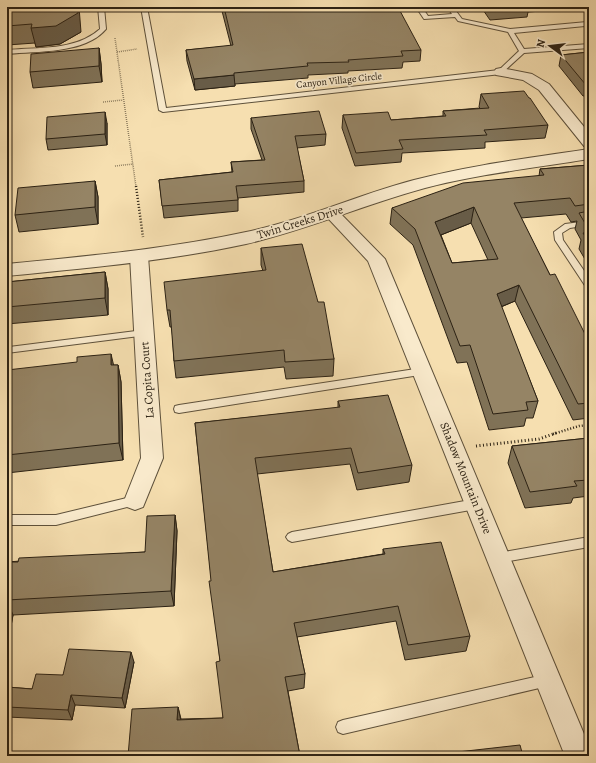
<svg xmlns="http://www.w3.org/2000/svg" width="596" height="763" viewBox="0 0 596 763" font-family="Alegreya,serif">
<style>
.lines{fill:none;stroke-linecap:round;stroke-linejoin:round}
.service-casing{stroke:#5e513b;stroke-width:2}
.minor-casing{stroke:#5e513b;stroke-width:2}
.tertiary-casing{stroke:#5e513b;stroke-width:2}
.path-far2{stroke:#2c2214;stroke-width:1.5;stroke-dasharray:0.5 1.5;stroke-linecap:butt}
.path-far1{stroke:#2c2214;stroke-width:2.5;stroke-dasharray:1 2;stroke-linecap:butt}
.path{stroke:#2c2214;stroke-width:3;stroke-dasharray:1 2.5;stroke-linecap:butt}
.service{fill:#f9eacc;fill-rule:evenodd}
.minor{fill:#f9eacc;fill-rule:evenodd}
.tertiary{fill:#f9eacc;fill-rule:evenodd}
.wall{fill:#807257;stroke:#2c2214;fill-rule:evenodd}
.shaded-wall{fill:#685c47;stroke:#2c2214}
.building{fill:#958465;stroke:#2c2214;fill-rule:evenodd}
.labels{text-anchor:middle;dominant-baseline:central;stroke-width:3.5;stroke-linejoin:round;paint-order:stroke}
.far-street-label{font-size:10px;fill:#2c2214;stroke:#f9eacc}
.street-label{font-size:12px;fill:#2c2214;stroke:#f9eacc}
</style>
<rect width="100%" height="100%" fill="#f6dfb0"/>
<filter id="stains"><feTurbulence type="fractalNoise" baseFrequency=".005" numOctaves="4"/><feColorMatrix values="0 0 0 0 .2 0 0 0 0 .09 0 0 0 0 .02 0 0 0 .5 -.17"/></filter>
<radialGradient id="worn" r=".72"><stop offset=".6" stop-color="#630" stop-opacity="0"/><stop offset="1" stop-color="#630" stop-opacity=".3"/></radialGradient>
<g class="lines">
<defs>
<path id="service" d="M98,7H104L106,29C85,54 37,51 7,54V50C37,47 76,51 100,29Z
M141,7H147L166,108L499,70L519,51L508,32L458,21L455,17L424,19L416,7H422L428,16L452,14L447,7H453L462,19L510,29L587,22L589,23V28L585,26L514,33L524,49L589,44V48L524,53L501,74L163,112L159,110Z
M7,99L11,101V112L7,114Z
M589,221V225L570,228L562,233L563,240L589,278V288L586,287L555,240L554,232L565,224Z
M144,330L147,331L149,333L147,335L7,353V347H9Z
M422,368L427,372L426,374L179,413L175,412L174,409L175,406L179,405Z
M135,496L139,498L141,501L139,504L56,525H7V515H56Z
M476,499L480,501L482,504L480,507L476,509L292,542L288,540L286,537L288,534L292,532Z
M589,537V547L498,563L494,562L492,558L494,554L498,553Z
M548,674L553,676L555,680L553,684L548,686L343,734L338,732L336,727L338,722L343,720Z"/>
<path id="minor" d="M501,68L532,74L549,84L589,133V147L584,146L539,90L523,80L496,75L494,72L496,69Z
M332,209L338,211L385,259L589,746V756H565L368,261L324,214L326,211Z
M139,251L145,252L148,256L163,458L143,507L135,510L127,507L124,501L141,458L130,256L133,252Z"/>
<path id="tertiary" d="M589,149V159C534,168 479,174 425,188C365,204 308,230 246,244C168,261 87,268 7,276V264C87,256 168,249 246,232C304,220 357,195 414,180C471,165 530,158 589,149Z"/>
</defs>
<use href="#service" class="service-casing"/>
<use href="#minor" class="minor-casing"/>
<use href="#tertiary" class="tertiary-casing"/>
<path class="path-far2" d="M115,38L136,187
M117,52L137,49
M103,102L123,100
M115,166L133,164"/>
<path class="path-far1" d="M136,186L143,237
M553,434L579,426L589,425"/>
<path class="path" d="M476,446L539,439L556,433"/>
<use href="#service" class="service"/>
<use href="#minor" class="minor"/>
<use href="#tertiary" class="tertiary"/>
</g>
<path class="wall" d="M7,7L81,32L60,44L36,47L35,43L7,45Z
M220,7H385L386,10L421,50L420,61L403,62L402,68L348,71V73L308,75V78L235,84V86L195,90L187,61L186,50L231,46L222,11H221Z
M481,7H557L556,10L528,12L527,17L490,20Z
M99,48L101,64L102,82L33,88L30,72Z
M589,52V99L587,96H583L559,66L561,55Z
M481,94L548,125L545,138L485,142V148L402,153L401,162L355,166L342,128L343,115L391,120L443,116V111L480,108L479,107Z
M251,118L326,134L325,145L297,148L304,181V192L238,198V211L164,218L159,180L232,172L231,162L262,160L251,129Z
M107,123V145L48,150L46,139Z
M589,165V266L579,249L581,240L575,229L577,221L571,222L566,214L521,218L550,275L586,336H589V418L573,420L515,301L501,307L538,401L533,418H526L524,426L489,430L467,362L457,363L413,245L390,224L392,208L539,176L540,169ZM471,223L488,260L452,263L441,235Z
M95,181L98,197V224L19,232L15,215Z
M261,248L318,302L334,359L333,376L286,379L284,367L176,378L174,361L172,327H170L167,310L263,271L261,265Z
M105,272L108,289V315L7,324V282Z
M114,365H118L121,382L123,460L7,473V370Z
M338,401L412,465L409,482L357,490L350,464L257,474L273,572L383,554V549L470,636L466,651L405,660L396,621L297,637L305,674L304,688L288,691L300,756H128L178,707L181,719L223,718L220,661L195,423L338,408Z
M589,438V496L573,498L571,503L525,508L508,463L512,446Z
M175,515L177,531L174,606L13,615L11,626H7V562L145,552Z
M134,662L125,708L75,705L72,720L7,717V718V687L32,689L63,675Z"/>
<path class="shaded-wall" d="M78,7H79L81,32L60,44L36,47L31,28Z
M99,48L101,64L102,82L99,66Z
M234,75L235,86L195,90L194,79Z
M105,112L107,123V145L105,134Z
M95,181L98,197V224L95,207Z
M474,207L471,223L433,238L435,222Z
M105,272L108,289V315L105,298Z
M519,285L515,301L493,310L497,294Z
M111,354L115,371L111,365Z
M118,365L121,382L123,460L119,443Z
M175,515L177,531L174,606L171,591Z
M7,600L13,615L11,626L7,616Z
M131,652L134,662L125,708L122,698Z
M71,695L75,705L72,720L68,710Z
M178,707L181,721L177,720Z"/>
<path class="building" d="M7,7H78V13L56,26L31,28L32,24L7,26Z
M224,7H385L386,10L399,9L421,50L401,51L403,56L348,60L349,62L307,63L308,66L234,73V75L194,79L186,50L233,45Z
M489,7H528V8L491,11Z
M99,48V66L30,72L31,54Z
M589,52V85H586L561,55Z
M524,91L529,98H530L548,125L484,130L487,135L399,140L403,149L356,153L343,115L388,112L391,120L446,116L443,111L489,108L481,94Z
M319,111L326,134L295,136L304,181L236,186L238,200L162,206L159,180L233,172L231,162L265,160L251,118Z
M105,112V134L46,139L47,117Z
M589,165V204L575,206L570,198L514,203L550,275L555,274L586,336H589V403L578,404L519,285L497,294L538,401L526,402L528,410L493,414L470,345L460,346L415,229L392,208L463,183L544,175L540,169ZM474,207L498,259L452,263L435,222Z
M95,181V207L15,215L18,188Z
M589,211V230L579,213Z
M589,232V242L583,233Z
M302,244L318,302H324L334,359L285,362L284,350L174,361L170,310H167L164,282L266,270L261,248Z
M105,272V298L7,307V282Z
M111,354V365H118L119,443L7,455V370L77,362V357Z
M388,395L412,465L358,473L351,448L255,458L273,572L385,554L383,549L441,542L470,636L408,645L398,606L294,623L305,674L285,677L300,756H128L132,709L178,707L177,720L223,718L216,662L220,661L209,581H211L195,423L340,407L338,401Z
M589,438V480L574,481L577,486L530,492L512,446Z
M175,515L171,591L7,600V562H18L19,558L145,552L147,516Z
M69,649L131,652L122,698L71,695L68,710L7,707V687L32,689L36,674L63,675Z
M520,745L523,756H422Z"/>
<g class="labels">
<g class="far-street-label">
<text transform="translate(339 80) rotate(-6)">Canyon Village Circle</text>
</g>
<g class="street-label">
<text transform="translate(300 222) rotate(-17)">Twin Creeks Drive</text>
<text transform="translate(147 380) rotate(-94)">La Copita Court</text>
<text transform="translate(466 478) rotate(68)">Shadow Mountain Drive</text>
</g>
</g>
<rect width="596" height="763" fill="none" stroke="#f6dfb0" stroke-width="24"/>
<rect x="8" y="8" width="580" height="747" fill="none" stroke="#2c2214" stroke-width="2"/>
<rect x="12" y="12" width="572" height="739" fill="none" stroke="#2c2214"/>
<g transform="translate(550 46) rotate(285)" stroke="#f9eacc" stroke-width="3" paint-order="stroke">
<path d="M0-3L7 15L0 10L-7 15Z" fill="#2c2214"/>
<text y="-6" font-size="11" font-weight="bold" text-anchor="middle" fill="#2c2214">N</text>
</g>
<rect width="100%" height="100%" filter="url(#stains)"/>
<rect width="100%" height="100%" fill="url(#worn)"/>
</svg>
